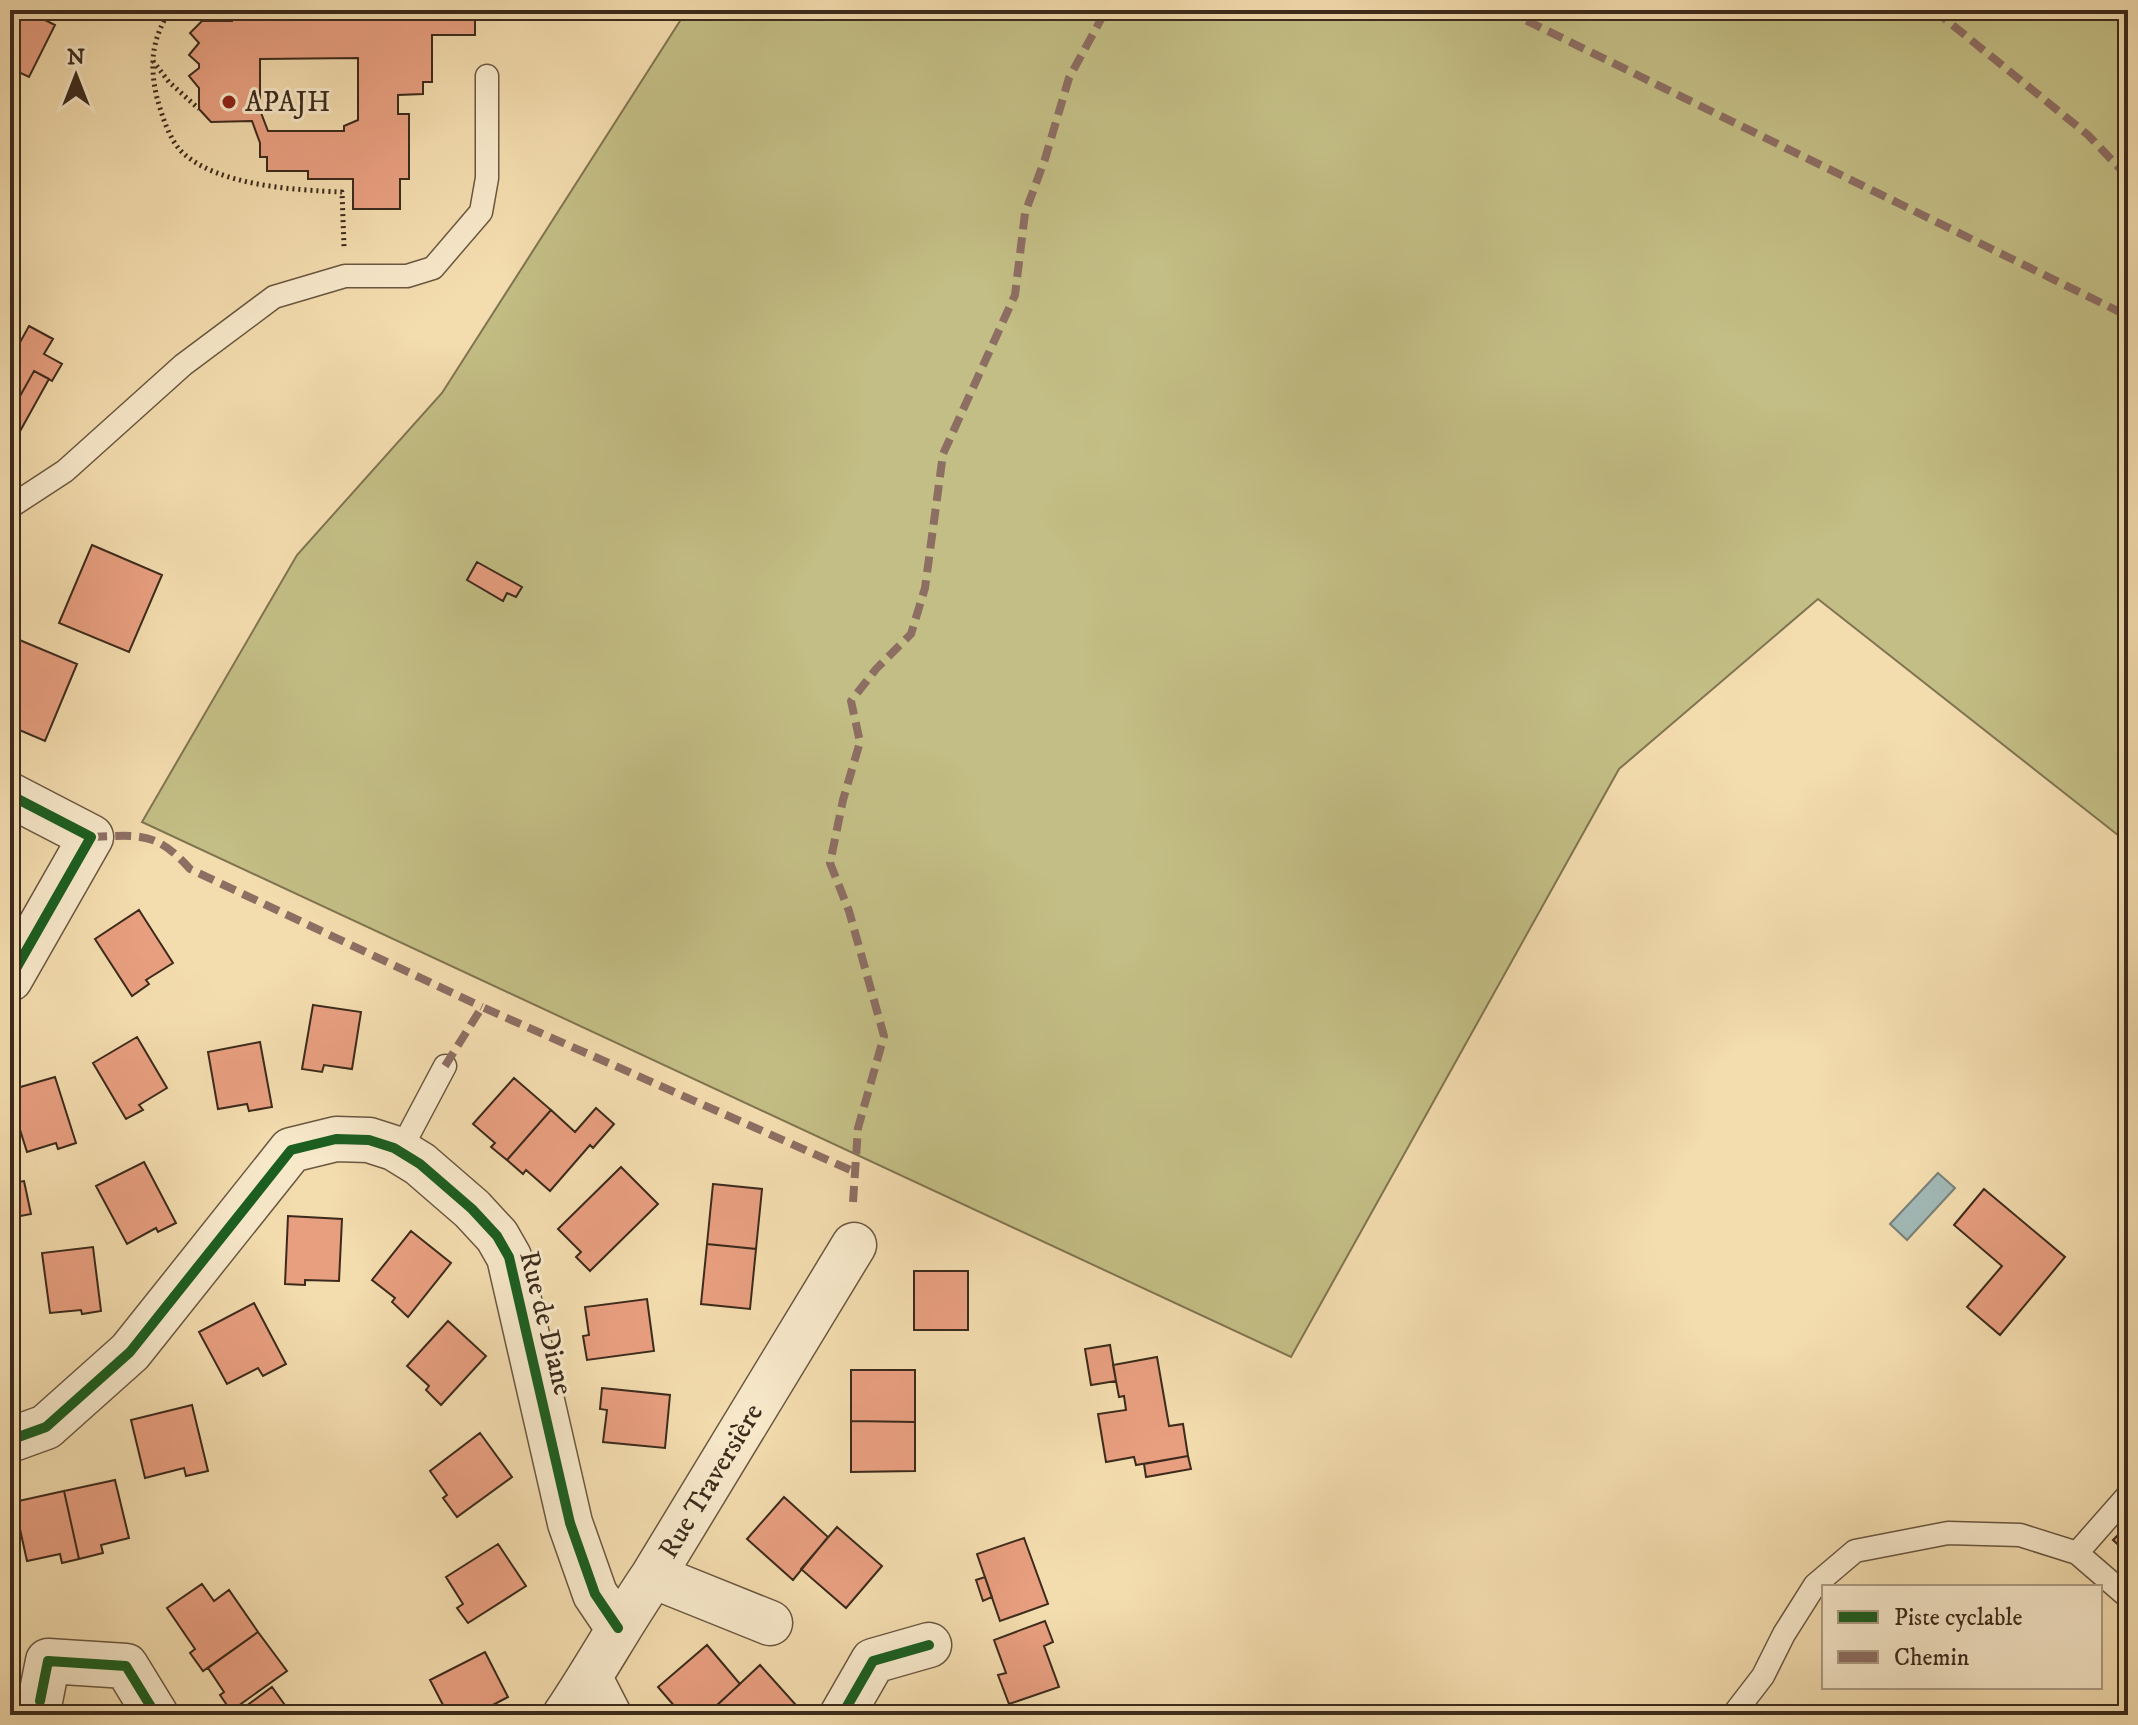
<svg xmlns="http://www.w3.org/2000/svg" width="2138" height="1725" viewBox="0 0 2138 1725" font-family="'IM FELL DW Pica',serif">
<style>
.green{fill:#c3be85;stroke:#807450;stroke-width:2}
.water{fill:#a1b9b6;stroke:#798078;stroke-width:2}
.building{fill:#e89f80;stroke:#3c2b1c;stroke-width:2;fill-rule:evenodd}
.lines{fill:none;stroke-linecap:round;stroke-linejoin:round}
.service-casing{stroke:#6a5740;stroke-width:25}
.minor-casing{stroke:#6a5740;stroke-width:47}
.path{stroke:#3c2b1c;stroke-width:5;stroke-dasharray:2 4;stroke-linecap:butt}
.service{stroke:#f7e8ca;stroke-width:22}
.minor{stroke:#f7e8ca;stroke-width:44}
.quiet{stroke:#8d6e63;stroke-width:8;stroke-dasharray:16 8;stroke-linecap:butt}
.cycleway-casing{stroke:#f7e8ca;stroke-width:15}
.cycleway{stroke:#1b5e20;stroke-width:10}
.poi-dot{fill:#8f2418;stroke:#f7e8ca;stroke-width:3}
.labels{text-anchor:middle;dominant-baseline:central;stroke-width:6;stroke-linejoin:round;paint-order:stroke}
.poi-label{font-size:28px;fill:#3c2b1c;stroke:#f7e8ca;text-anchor:start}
.street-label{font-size:28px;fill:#3c2b1c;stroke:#f7e8ca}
</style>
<rect width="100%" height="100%" fill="#f3dcae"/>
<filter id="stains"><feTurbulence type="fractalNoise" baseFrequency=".0025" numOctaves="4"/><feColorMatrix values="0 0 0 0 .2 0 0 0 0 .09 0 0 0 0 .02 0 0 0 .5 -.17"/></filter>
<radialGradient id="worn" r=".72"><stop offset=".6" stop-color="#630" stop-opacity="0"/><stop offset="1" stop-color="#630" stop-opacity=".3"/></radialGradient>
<path class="green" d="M687,10H2128V843L1818,599L1619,769L1291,1357L142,822L297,555L442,393Z"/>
<path class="water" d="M1938,1173L1955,1188L1907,1240L1890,1224Z"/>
<path class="building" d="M10,10H25L55,25L29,77L10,68Z
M232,10L268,11L511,10L475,12V35H432V82H423V94L398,95V114H409V179H400V209H353V179H308V171H267V157H260V143L252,121L211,122L199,109V88L189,76L199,68V64L189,55L199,43L190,33L202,21H232ZM358,58V120L344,126V131H268L260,110V59Z
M29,326L53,339L44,354L62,364L52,381L34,371L10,414V342L18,346Z
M34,371L49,379L19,433L10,427V414Z
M92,545L162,575L129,652L59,623Z
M477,562L522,587L516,597L507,593L503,601L467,580Z
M10,636L77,664L45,741L10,726Z
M139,910L173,963L146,980L149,984L132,996L95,939Z
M313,1005L361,1012L352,1069L324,1065L322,1072L302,1069Z
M137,1037L167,1088L139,1105L143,1110L126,1119L93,1063Z
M260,1042L272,1107L249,1111L247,1104L218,1109L208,1052Z
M55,1077L76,1143L58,1149L56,1143L27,1152L10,1098V1090Z
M514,1078L551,1110L507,1160L491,1147L495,1143L473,1124Z
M596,1108L614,1124L593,1148L590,1145L550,1191L526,1170L523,1174L507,1160L551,1110L575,1132Z
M144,1162L176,1223L158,1232L156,1228L127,1244L96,1186Z
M621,1167L658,1204L590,1271L576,1257L581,1252L558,1229Z
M24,1181L31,1214L10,1218V1183Z
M713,1184L762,1189L756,1249L707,1244Z
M1984,1189L2065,1257L2000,1335L1967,1307L2002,1266L1954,1225Z
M288,1216L342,1219L339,1281L305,1280V1285L285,1284Z
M411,1231L451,1263L408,1317L392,1302L395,1298L372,1280Z
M707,1244L756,1249L750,1309L701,1304Z
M93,1247L101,1311L82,1314L81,1310L50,1313L42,1253Z
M914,1271H968V1330H914Z
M647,1299L654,1351L587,1360L583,1336L589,1335L585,1307Z
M254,1303L286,1364L263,1376L258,1368L227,1384L199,1332Z
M448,1321L486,1356L441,1405L426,1390L429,1386L407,1366Z
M1110,1345L1116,1381L1091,1385L1085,1349Z
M1157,1357L1169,1426L1183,1424L1188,1456L1136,1465L1134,1457L1106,1462L1098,1414L1126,1410L1124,1396L1119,1397L1113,1365Z
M851,1370H915V1422L851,1421Z
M602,1388L670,1395L665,1448L603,1442L607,1410L600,1409Z
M192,1405L208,1471L186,1476L184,1468L145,1478L131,1420Z
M851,1421L915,1422V1471L851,1472Z
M480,1433L512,1477L457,1517L443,1498L447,1495L430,1471Z
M1188,1456L1191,1469L1146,1477L1144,1464Z
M115,1480L129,1538L101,1545L103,1553L79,1559L64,1491Z
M64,1491L79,1559L62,1563L60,1554L27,1561L14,1502Z
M784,1497L828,1537L793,1580L747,1539Z
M2128,1525V1554L2113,1540Z
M837,1527L882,1566L846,1608L801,1569Z
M1024,1538L1048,1604L1000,1621L977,1554Z
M498,1544L526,1586L468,1623L457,1608L463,1604L446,1577Z
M985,1577L992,1597L983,1601L976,1580Z
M202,1584L214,1601L229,1590L258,1632L203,1671L190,1653L195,1649L167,1608Z
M1045,1621L1053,1642L1044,1646L1059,1687L1009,1704L998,1675L1006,1673L994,1640Z
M258,1632L287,1671L231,1711L220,1695L224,1692L208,1668Z
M707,1645L740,1684L706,1715H682L658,1687Z
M485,1652L508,1697L474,1715H440L437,1709L443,1705L430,1680Z
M760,1665L795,1704L784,1715H718L713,1709Z
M272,1687L292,1715H234Z"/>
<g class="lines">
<defs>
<path id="service" d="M10,507L65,471L183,365L274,297L345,276H407L433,268L481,212L487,178V76
M400,1151L445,1066
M2077,1553L2128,1495
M1733,1715L1763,1676L1784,1634L1815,1585L1855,1551L1948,1533L2020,1535L2077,1553L2128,1597"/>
<path id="minor" d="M10,795L91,837L10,979
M10,1440L46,1427L130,1352L291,1150L336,1139L369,1140L394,1148L420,1164L472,1209L497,1236L509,1257L570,1523L595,1594L618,1628
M653,1576L770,1623
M590,1678L609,1715
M40,1701L48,1661L126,1666L156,1715
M565,1715C596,1669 622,1621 653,1576L854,1245
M842,1715L873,1661L929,1645"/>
</defs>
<use href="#service" class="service-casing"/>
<use href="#minor" class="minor-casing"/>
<path class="path" d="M170,10C152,39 149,64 157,98C162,115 169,140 183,153C219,186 295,190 342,192L344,247
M289,11V10
M153,61L169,82L199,109"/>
<use href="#service" class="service"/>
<use href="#minor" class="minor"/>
<path class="quiet" d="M1505,10L2128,316
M1934,10L2088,135L2128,177
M91,837C140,835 156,831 190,869L482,1007
M445,1066L482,1007L855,1172
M853,1202L858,1128L884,1036L849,911L830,863L843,800L860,742L851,701L876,669L911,634L925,588L943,454L1015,295L1025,213L1045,159L1069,78L1106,10"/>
<defs>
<path id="cycleway" d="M10,795L91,837L10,979
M10,1440L46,1427L130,1352L291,1150L336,1139L369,1140L394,1148L420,1164L472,1209L497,1236L509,1257L570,1523L595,1594L618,1628
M40,1701L48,1661L126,1666L156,1715
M842,1715L873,1661L929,1645"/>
</defs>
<use href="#cycleway" class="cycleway-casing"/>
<use href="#cycleway" class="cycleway"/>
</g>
<circle class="poi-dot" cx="229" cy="102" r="8"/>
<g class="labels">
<g class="poi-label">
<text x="245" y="102">APAJH</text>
</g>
<g class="street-label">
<text transform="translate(546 1323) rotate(76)">Rue de Diane</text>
<text transform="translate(711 1481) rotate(-59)">Rue Traversière</text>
</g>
</g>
<rect width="2138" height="1725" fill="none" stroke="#f3dcae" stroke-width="40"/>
<rect x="12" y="12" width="2114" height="1701" fill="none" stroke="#3c2b1c" stroke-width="4"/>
<rect x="20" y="20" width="2098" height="1685" fill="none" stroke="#3c2b1c" stroke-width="2"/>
<rect x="1822" y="1585" width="280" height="104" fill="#f7e8ca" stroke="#ac9c84" stroke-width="2"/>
<rect x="1838" y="1611" width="40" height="12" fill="#1b5e20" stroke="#ac9c84" stroke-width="2"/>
<text x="1894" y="1625" font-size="24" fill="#3c2b1c">Piste cyclable</text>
<rect x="1838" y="1651" width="40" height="12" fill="#8d6e63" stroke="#ac9c84" stroke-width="2"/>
<text x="1894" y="1665" font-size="24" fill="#3c2b1c">Chemin</text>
<g transform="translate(76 76)" stroke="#f7e8ca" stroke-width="6" paint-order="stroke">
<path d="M0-6L14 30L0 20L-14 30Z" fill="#3c2b1c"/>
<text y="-12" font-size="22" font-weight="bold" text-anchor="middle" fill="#3c2b1c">N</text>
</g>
<rect width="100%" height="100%" filter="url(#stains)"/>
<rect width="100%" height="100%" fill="url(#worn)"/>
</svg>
